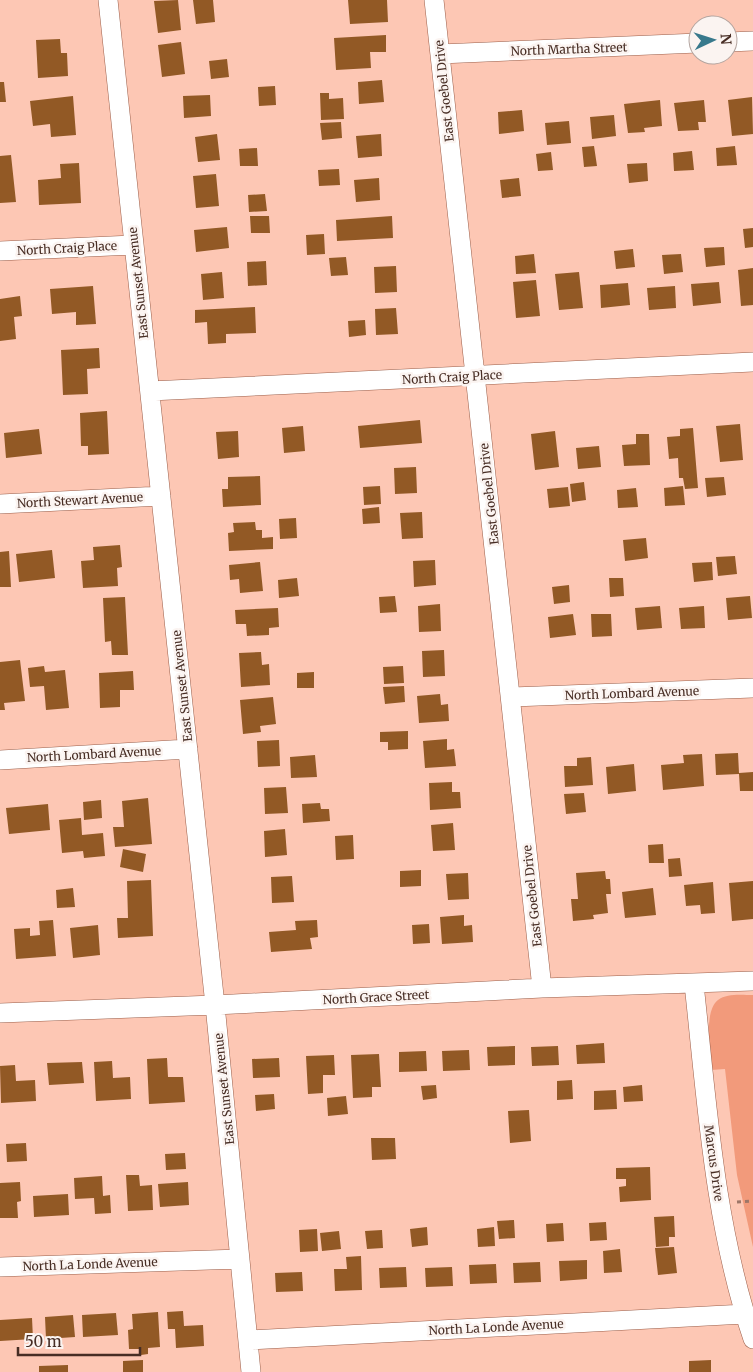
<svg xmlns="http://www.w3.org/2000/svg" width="753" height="1372" viewBox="0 0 753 1372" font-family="Merriweather,serif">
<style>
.green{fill:#f29a7b}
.building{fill:#925925}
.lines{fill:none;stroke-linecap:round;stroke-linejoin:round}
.minor-casing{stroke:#9b5f4a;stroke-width:20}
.path{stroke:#9d7668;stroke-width:3;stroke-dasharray:4 4;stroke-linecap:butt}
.minor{stroke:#fff;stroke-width:19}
.labels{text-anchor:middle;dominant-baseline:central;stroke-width:5;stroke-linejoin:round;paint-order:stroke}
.street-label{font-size:12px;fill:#472d24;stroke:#fbf4f1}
</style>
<rect width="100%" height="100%" fill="#fdc7b4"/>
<path class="green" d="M753,995V1247L737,1175L725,1069L711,1070C711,1052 703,1012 718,1000C727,993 742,995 753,995Z"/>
<path class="building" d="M178,0L181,30L158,33L154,1Z
M193,0H213L215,22L196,24Z
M348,0H387L388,22L350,24Z
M386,35V52H370L371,68L336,70L334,38Z
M60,39L61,53H67L68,76L38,78L36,40Z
M181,42L185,74L162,77L158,45Z
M227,59L229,77L211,79L209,61Z
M382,80L384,102L359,104L358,82Z
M0,82H4L6,102H0Z
M275,86L276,105L259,106L258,87Z
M320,93H329V99L343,98L344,119L321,120Z
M210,95L211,116L184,118L183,96Z
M73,96L76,135L51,137L50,124L33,126L30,101Z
M752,97L753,134L732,136L728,100Z
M660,100L662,126L644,128L645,132L628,133L624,104Z
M704,100L706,122H698L699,130L678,131L674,103Z
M522,110L524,131L499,134L498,112Z
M614,115L616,136L592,139L590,117Z
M569,121L571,143L547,145L545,123Z
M341,122L342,138L322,140L320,123Z
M217,134L220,160L198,162L195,137Z
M381,134L382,156L358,158L356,136Z
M594,146L597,166L584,167L582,147Z
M735,146L737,165L717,166L716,148Z
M257,148L258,166H240L239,149Z
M692,151L694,170L674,171L673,153Z
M551,152L553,170L538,171L536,154Z
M11,155L16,202L0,203V156Z
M79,163L81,203L39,205L38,180L61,178L60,164Z
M647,163L648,181L629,183L627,164Z
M339,169L340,185L319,186L318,170Z
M216,174L219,206L196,208L193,176Z
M379,178L380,200L356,202L354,180Z
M519,178L521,196L502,198L500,180Z
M265,194L267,211L249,212L248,195Z
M250,216H269L270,233H251Z
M392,216L393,238L337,241L336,220Z
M227,227L229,248L196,252L194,230Z
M753,228V247L745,248L743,229Z
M324,234L325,254L307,255L306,235Z
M724,247L725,265L706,267L704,248Z
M633,249L635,267L616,269L614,251Z
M534,254L536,273L516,274L515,256Z
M681,254L683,272L664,274L662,255Z
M346,257L348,275L331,276L329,258Z
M266,261L267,285L248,286L247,262Z
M396,266L397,292L375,293L374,267Z
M753,268V305L741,306L738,270Z
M222,272L224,298L203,300L201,274Z
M579,272L583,308L559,310L555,274Z
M536,280L540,316L516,318L513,282Z
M719,282L721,303L693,306L691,284Z
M628,283L630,305L601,308L600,285Z
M93,286L96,324L76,325V312L52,314L50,289Z
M675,286L676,308L649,310L647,288Z
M20,296L22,316L14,317L16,339L0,341V299Z
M255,307L256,333L226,334V343L208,344L207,322L195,323V310Z
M396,308L398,334L376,335L375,309Z
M365,320L366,335L349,337L348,321Z
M99,348L100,368L87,369L88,394L63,395L61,350Z
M107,411L109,454L88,455V446H81L80,413Z
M420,420L422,443L360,448L358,426Z
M740,424L743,460L720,462L716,426Z
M303,426L305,451L284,453L282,428Z
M693,428L698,488L685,489L683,478H679L678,458L669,459L667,437L680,436V429Z
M39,429L42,454L6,458L4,433Z
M238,431L239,457L218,459L216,432Z
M555,431L559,467L535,470L531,434Z
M636,434H649L650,465L624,466L622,445L636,444Z
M599,446L601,467L578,469L576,448Z
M416,467L417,493L395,494L394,468Z
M260,476L261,505L223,507L222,489H228V477Z
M724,477L726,495L707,497L705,478Z
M584,482L586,500L572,502L570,484Z
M380,486L381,504L364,505L363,487Z
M683,486L685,505L665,506L664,488Z
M568,487L570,506L549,508L547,489Z
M636,488L638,507L618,508L617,490Z
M379,507L380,523L363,524L362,509Z
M422,512L423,538L402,539L400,513Z
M296,518L297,538L280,539L279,519Z
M255,522L256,530H262V538L273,537V549L229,551L228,533L234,532L233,523Z
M646,538L648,558L625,561L623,540Z
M120,545L122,567L117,568L118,586L83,588L81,561L94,560L93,547Z
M52,550L55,578L19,582L16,554Z
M9,551L11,587H0V552Z
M735,556L737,574L718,576L716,557Z
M435,560L436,585L414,587L413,561Z
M260,562L263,591L240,593L239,579L230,580L229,565Z
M712,562L713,580L694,582L692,563Z
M297,578L299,596L279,598L278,580Z
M609,578H623L624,596L610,597Z
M569,585L570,602L554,604L552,587Z
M395,596L397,612L380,613L379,597Z
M750,596L752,618L728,620L726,598Z
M125,597L128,655H112L111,641L105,642L103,598Z
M440,604L441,631L419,632L418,606Z
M660,606L662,628L637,630L635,608Z
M704,606L705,628L681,629L679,608Z
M278,608L279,627L269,628V635L247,636L246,624H236L235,610Z
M573,614L576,635L550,638L548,617Z
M591,614H611L612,636L592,637Z
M444,650L445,676L423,677L422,651Z
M261,652L262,665L269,664L270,685L241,687L239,653Z
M20,660L25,701L4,703L5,710H0V662Z
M44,666L45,672L65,670L69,708L46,710L44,686L30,687L28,668Z
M403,666L404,683L384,684L383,667Z
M133,671L134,690H120V707L100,708L99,673Z
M314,672V688H297V673Z
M404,686L405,702L385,704L383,687Z
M440,694L441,705L448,704L449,721L419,723L417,696Z
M273,697L276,724L260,726L261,732L243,734L240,700Z
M408,731V749L388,750V742H380V732Z
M447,739V750L454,749L456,766L425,768L423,741Z
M279,740L280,766L258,767L257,741Z
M738,753L739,773L753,772V791H740L739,774L716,775L715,754Z
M702,754L704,786L663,790L661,765L684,763L683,755Z
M315,755L317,777L291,778L290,757Z
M591,757L593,785L565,787L564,766H577V758Z
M634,764L636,791L608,794L606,767Z
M452,782V792H460L461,808L430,810L429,783Z
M286,787L288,813L265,814L264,788Z
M584,793L586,812L566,814L564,794Z
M148,798L152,844L115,847L113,827H124L122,801Z
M101,800L102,818L84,820L83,802Z
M320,803L321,809H329L330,821L303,823L302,804Z
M48,804L50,830L9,834L6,808Z
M81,818L82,835L103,833L105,856L84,858L83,851L62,853L59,820Z
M453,823L455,850L433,851L431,825Z
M285,829L287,855L265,857L264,831Z
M353,835L354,859L336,860L335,836Z
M663,844L664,863H649L648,845Z
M123,849L146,854L143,872L120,867Z
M680,858L682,876L669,877L668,859Z
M421,870V886L400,887V871Z
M605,871L606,879H610L611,894H606L608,913L593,915L594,919L573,921L571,899H578L576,873Z
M468,873L469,899L448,900L446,874Z
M292,876L294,902L272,903L271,877Z
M151,880L153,936L118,938L117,918H128L127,881Z
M753,881V919L732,921L729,883Z
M713,882L715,913L701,914L700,905L686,906L684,885Z
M73,888L75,907L57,908L56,890Z
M653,888L656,915L625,918L622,892Z
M464,915V926L472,925L473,942L442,944L440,917Z
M53,920L56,956L16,959L14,929L30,928V936L40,935L39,921Z
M317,920L318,937L310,938L312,949L271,952L269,932L296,930L295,921Z
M429,924L430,943L413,944L412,925Z
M98,925L100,955L73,958L70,928Z
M604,1043L605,1063L577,1064L576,1045Z
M515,1046V1065L488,1066L487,1047Z
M558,1046L559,1065L532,1066L531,1047Z
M469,1050L470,1070L443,1071L442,1051Z
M426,1051L427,1071L399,1072V1052Z
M379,1054L381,1087H372V1097L353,1098L351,1055Z
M334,1055L335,1075H323V1093L308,1094L306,1056Z
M167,1058L168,1077H183L185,1102L149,1104L147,1059Z
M279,1058L280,1077L253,1078L252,1059Z
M112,1061L113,1078L130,1077L131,1099L96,1101L94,1062Z
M82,1062L84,1083L49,1085L47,1063Z
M15,1065L16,1081L35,1080L36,1101L1,1103L0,1066Z
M572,1080L573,1099L557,1100V1081Z
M436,1085L437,1098L423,1100L421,1086Z
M642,1085L643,1101L624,1102L623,1087Z
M616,1090L617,1109L594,1110V1091Z
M274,1094L275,1109L256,1111L255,1095Z
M346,1096L348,1114L328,1116L327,1098Z
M529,1110L531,1141L510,1143L508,1111Z
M371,1138H395L396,1159L372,1160Z
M26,1143L27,1161L7,1162L6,1144Z
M185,1153L186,1169L166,1170L165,1154Z
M650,1167L651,1200L620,1202L619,1187L626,1186V1179H616V1168Z
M126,1175H139L140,1186L152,1185L153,1210L128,1211Z
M102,1176L103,1196L110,1195L111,1213L95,1214L94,1198L75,1199L74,1178Z
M20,1182L21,1201L17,1202L18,1218H0V1183Z
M188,1182L189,1205L160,1207L158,1184Z
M68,1194L69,1215L34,1217L33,1196Z
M674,1216L675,1237H669V1246L656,1247L654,1217Z
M514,1220L515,1238L499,1239L497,1221Z
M606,1222L607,1240L590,1241L589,1223Z
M563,1223L564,1241L547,1242L546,1224Z
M427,1227L428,1245L412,1247L410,1229Z
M494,1227L495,1246L478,1247L477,1229Z
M317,1229L318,1251L300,1252L299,1230Z
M382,1230L383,1248L367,1249L365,1231Z
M339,1231L341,1249L322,1251L320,1233Z
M674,1247L677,1273L658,1275L655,1248Z
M620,1249L622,1272L604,1273L603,1251Z
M361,1256L362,1290L335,1291L334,1269H347L346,1257Z
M587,1260V1279L560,1281L559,1261Z
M540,1262L541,1282L514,1283L513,1263Z
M496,1264L497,1283L470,1284L469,1265Z
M406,1267L407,1287L380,1288L379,1268Z
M452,1267L453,1286L426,1287L425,1268Z
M302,1272L303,1291L276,1292L275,1273Z
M183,1311L184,1326L203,1325L204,1346L176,1348L175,1329H168L167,1312Z
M158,1312L160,1347L148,1348V1354L141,1355V1349H129L128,1330L133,1329L132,1314Z
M116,1313L118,1335L83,1337L82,1315Z
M73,1315L75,1337L46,1339L45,1317Z
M32,1318L33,1339L0,1341V1320Z
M143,1360V1372H123V1361Z
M711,1360V1372H689V1361Z
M68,1365V1372H39V1366Z"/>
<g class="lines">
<defs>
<path id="minor" d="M108,0L215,1005L251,1372
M434,0L542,988
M728,42L753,41
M440,54L698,43
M0,251L133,245
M150,391L753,362
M0,504L161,496
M512,697L753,688
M0,760L188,749
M694,984C707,1103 714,1224 753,1339
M0,1013L215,1005L542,988L753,981
M0,1267L240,1259
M248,1340L745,1314"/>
</defs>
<use href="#minor" class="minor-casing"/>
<path class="path" d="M737,1202L753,1201"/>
<use href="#minor" class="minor"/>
</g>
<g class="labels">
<g class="street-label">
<text transform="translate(569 49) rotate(-2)">North Martha Street</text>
<text transform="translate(444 91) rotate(-96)">East Goebel Drive</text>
<text transform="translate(67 248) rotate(-3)">North Craig Place</text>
<text transform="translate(138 283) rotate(-96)">East Sunset Avenue</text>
<text transform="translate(452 377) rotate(-3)">North Craig Place</text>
<text transform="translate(489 494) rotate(-96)">East Goebel Drive</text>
<text transform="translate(80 500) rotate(-3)">North Stewart Avenue</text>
<text transform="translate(182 686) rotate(-96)">East Sunset Avenue</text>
<text transform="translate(632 693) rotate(-2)">North Lombard Avenue</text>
<text transform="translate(94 754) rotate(-3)">North Lombard Avenue</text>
<text transform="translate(532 896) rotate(-96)">East Goebel Drive</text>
<text transform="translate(376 997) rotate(-3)">North Grace Street</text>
<text transform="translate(224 1089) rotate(-96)">East Sunset Avenue</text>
<text transform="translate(714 1163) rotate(82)">Marcus Drive</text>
<text transform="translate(90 1264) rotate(-2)">North La Londe Avenue</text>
<text transform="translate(496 1327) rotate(-3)">North La Londe Avenue</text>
</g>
</g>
<g transform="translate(713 40) rotate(86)"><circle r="24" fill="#fbf4f1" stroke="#b3a49f"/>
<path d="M0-4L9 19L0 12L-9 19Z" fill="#38798c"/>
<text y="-8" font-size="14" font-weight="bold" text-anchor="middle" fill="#472d24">N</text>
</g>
<path d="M18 1347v8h122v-8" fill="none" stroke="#472d24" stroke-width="2.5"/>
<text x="25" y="1347" font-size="15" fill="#472d24" stroke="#fbf4f1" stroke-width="4" paint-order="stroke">50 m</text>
</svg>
